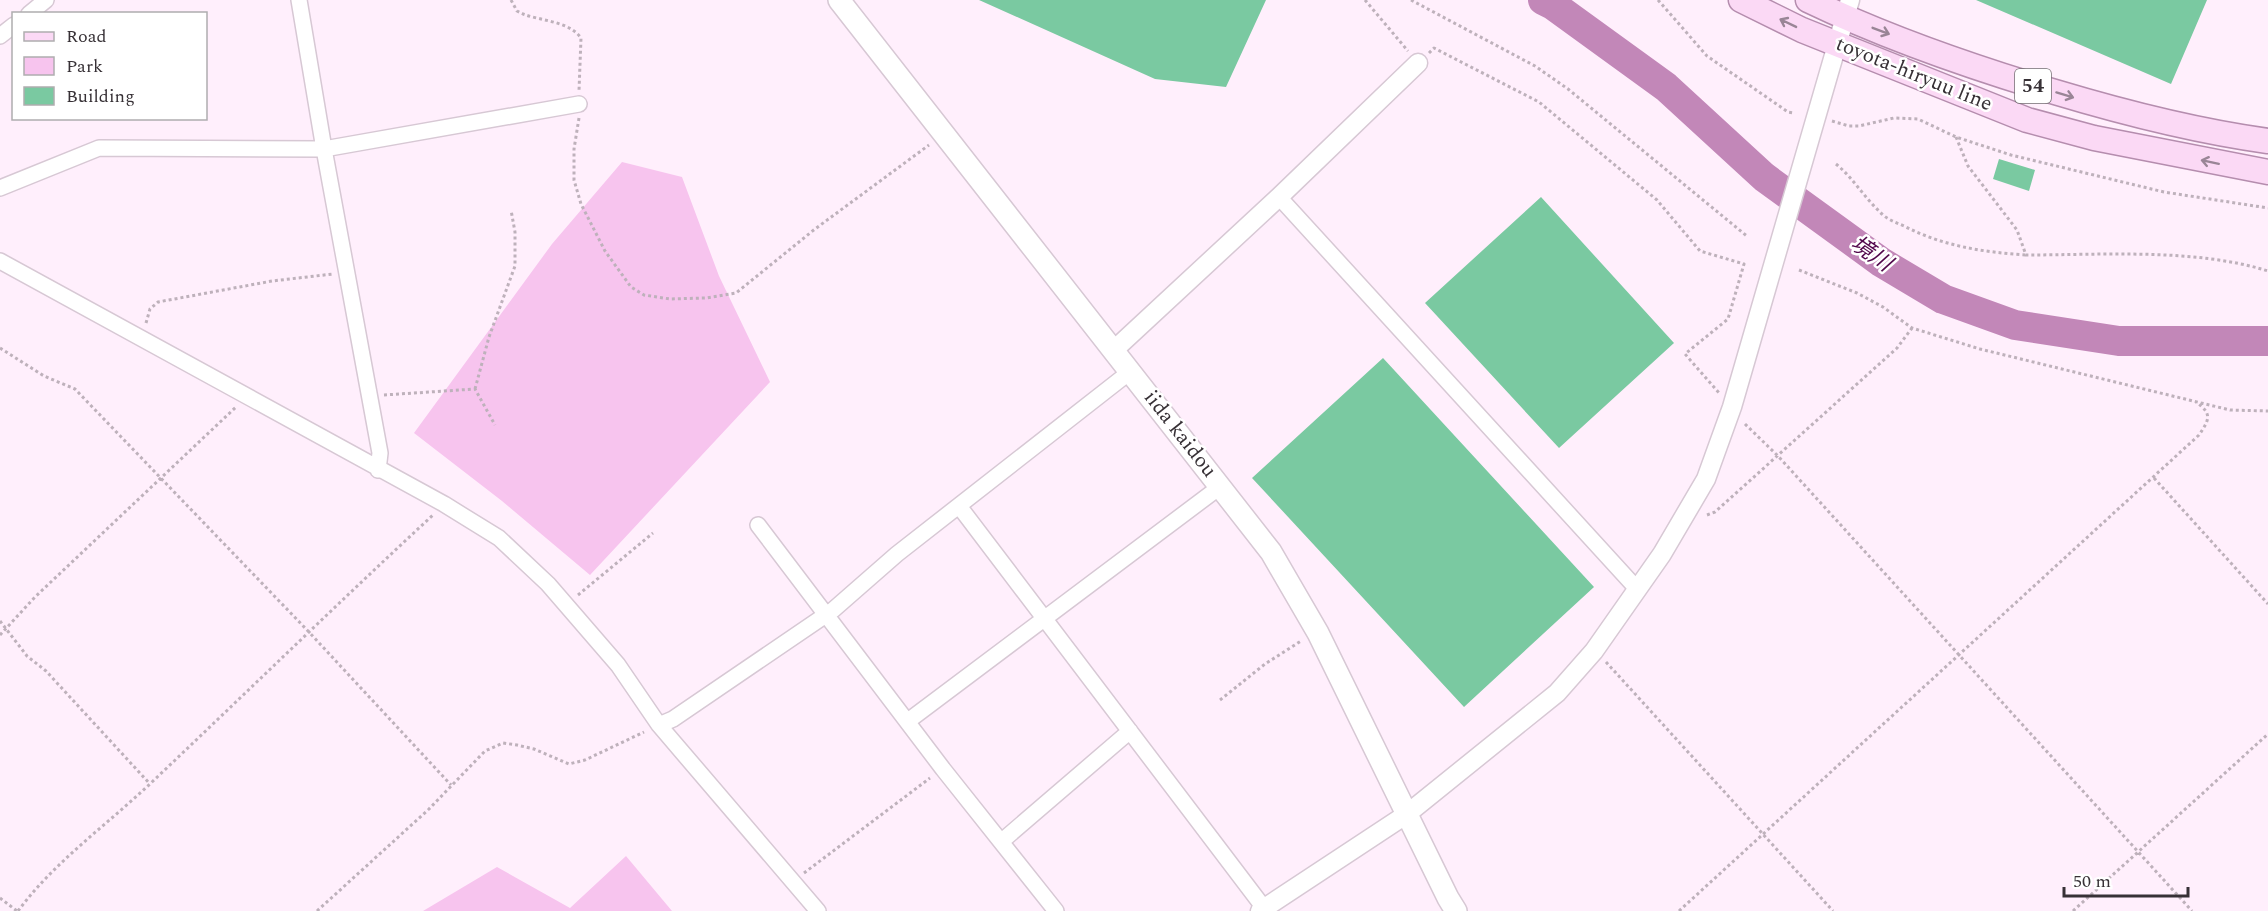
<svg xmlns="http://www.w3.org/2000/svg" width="2268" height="911" viewBox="0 0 2268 911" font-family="Spectral,'Noto Sans JP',serif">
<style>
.green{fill:#f7c4ee}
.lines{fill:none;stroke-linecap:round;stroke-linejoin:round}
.river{stroke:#c287b8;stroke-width:30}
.building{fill:#7ac9a1}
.minor-casing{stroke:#d7c8d4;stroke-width:18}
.tertiary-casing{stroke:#d7c8d4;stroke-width:21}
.secondary-casing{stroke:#d7c8d4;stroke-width:24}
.primary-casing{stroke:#b58dae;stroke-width:27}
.path{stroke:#beb1bb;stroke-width:3;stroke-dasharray:3 3;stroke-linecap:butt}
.minor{stroke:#fff;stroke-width:15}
.tertiary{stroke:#fff;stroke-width:18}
.secondary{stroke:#fff;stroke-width:21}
.primary{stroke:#fbd9f5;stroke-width:24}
.oneway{stroke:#998596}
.labels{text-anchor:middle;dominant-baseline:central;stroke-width:5;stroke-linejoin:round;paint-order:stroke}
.shield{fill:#fff;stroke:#736f72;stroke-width:1.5}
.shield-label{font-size:20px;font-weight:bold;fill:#373136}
.street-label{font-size:21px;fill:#373136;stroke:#fff}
.water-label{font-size:22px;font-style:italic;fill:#51074b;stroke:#fff}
</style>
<rect width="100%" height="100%" fill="#ffeffc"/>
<path class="green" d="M622,162L682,177L719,276L770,382L590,575L502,501L414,433L552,244Z
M626,856L672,911H423L497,867L570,908Z"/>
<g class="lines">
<path class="river" d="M1543,0L1553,5L1666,87L1764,177L1881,262L1943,299L2015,325L2119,341H2268"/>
</g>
<path class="building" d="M979,0H1266L1226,87L1155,79Z
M1976,0H2207L2171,84Z
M1999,159L2035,170L2029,191L1993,179Z
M1541,197L1674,343L1559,448L1425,303Z
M1383,358L1594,587L1464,707L1252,478Z"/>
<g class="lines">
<defs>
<path id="minor" d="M299,0L324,149L380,453L378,470
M29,14L46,0
M0,36L14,25
M0,188L99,148L324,149L579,104
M1279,197L1638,590
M0,261L444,504L499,538L548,584L618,665L659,725L818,911
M959,506L1264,908
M758,525L943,769L1056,911
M908,721L1221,486
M659,725L673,719L833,610L897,554L1131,371
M1002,841L1130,731"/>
<path id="tertiary" d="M1114,350L1279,197L1418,63
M1260,911L1407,814L1557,693L1594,651L1662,554L1706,479L1732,407L1850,0"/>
<path id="secondary" d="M839,0L1271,552L1318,633L1448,898L1456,911"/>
<path id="primary" d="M1741,0L1802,30L2027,120L2094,138L2268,172
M1808,0C1887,38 1971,67 2055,92C2125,113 2195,131 2268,141"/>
</defs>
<use href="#minor" class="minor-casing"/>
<use href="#tertiary" class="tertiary-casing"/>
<use href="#secondary" class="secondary-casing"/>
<use href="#primary" class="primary-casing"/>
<path class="path" d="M511,0L517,11L523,14C541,21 569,21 581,38L579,91
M1365,0L1408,51
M1411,0L1535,66L1568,89L1748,237
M1658,0L1707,56L1788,112L1794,113
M1429,53L1434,48L1539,102L1657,200L1700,251L1744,264L1728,319L1685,354L1720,394
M579,118L574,149V180L581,204L605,251L631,287L644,295L670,299L706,298L736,293L815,229L929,145
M1832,121L1849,126H1859L1894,118L1918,119L1956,137L2011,155L2164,192L2268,208
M1956,137L1968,166L2017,230L2026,255C2103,255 2195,248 2268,271
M1836,164C1853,178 1864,197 1880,212C1886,219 1895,222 1904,226C1943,246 1982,252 2026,255
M1799,270L1857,293L1883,307L1912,328L1980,349L2230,410L2268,411
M146,323L150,309L158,302L272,281L333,274
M0,348L44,376L75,389L308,631L451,785
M475,389L489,337L515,266V232L511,210
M384,395L475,389L495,425
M1745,424L1778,456L2192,911
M2154,478L2268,604
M1707,515L1715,512L1897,348L1912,328
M578,595L653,533
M0,621L27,656L46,671L150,784
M0,635L35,597L236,407
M1606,662L1833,911
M1220,700L1265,664L1301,641
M804,873L930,778
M0,898L17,911
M18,911C55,861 107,825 152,782C246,693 338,603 433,515
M317,911L429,809L485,751L503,743L517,745L534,749L569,764L585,760L644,732
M1679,911L2199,435C2209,420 2213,414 2196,402
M2073,911L2268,734"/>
<use href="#minor" class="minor"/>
<use href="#tertiary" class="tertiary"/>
<use href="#secondary" class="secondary"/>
<use href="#primary" class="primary"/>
</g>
<defs><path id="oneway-shaft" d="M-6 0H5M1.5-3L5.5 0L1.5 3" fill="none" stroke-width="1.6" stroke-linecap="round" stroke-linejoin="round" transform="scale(1.5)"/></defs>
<g class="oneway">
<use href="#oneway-shaft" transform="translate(1788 23) rotate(-154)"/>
<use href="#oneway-shaft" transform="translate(1881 31) rotate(21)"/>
<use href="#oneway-shaft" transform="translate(2065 95) rotate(17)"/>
<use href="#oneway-shaft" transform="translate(2210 162) rotate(-168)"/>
</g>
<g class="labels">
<rect class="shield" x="2015" y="69" width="36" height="34" rx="4.5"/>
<g class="shield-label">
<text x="2033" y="86">54</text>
</g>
<g class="street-label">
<text transform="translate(1914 74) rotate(22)">toyota-hiryuu line</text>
<text transform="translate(1180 434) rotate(52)">iida kaidou</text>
</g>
<g class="water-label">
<text transform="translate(1871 254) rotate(34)">境川</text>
</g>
</g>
<rect x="12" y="12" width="195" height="108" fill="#ffffff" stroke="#afadaf" stroke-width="1.5"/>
<rect x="24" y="32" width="30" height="9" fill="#fbd9f5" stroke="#afadaf" stroke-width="1.5"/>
<text x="66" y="42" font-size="18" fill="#373136">Road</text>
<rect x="24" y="57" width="30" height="18" fill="#f7c4ee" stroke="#afadaf" stroke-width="1.5"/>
<text x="66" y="72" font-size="18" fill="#373136">Park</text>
<rect x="24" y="87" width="30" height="18" fill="#7ac9a1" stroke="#afadaf" stroke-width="1.5"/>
<text x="66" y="102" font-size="18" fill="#373136">Building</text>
<path d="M2064 887v9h124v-9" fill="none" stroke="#373136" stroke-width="3"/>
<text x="2073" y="887" font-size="18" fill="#373136" stroke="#ffffff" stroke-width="4.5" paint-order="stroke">50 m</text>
</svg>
